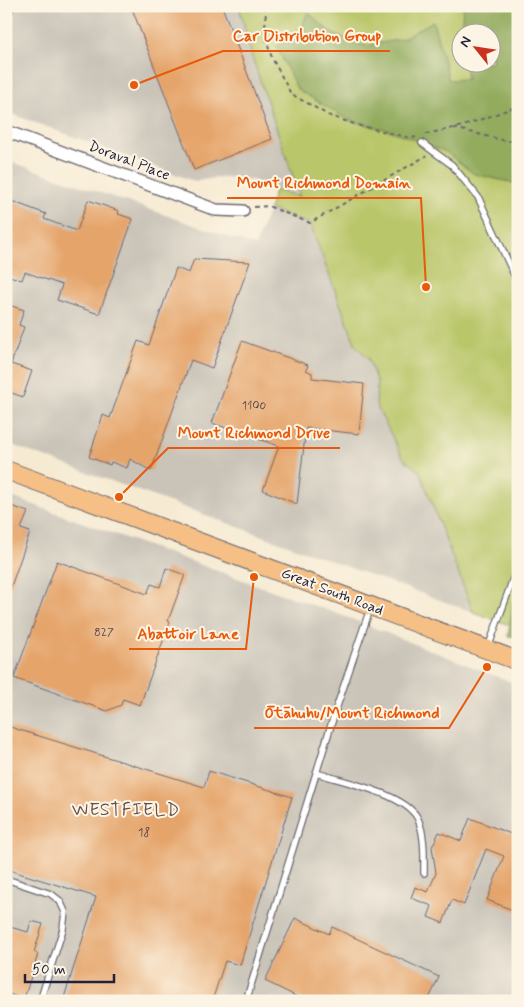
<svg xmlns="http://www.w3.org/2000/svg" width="524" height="1007" viewBox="0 0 524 1007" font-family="Mynerve,sans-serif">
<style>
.industrial{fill:#c9c3b8}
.green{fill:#b9c669;stroke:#6e7452;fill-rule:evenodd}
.forest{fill:#92ab5d;stroke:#5a664c}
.building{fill:#e5a46b}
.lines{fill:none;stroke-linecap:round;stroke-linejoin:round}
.service-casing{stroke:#6c6870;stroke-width:8}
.minor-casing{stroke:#6c6870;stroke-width:14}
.primary-casing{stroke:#6c6870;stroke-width:20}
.path{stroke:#6c6870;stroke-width:2;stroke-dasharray:4 4;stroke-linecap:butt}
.service{stroke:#fff;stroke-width:5.5}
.minor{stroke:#fff;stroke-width:11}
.primary{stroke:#f5bf86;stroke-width:18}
.labels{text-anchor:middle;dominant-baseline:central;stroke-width:4;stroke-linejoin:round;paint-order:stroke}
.number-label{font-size:12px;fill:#534247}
.street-label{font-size:15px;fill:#22223b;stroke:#fcf5e5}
.quarter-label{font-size:18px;letter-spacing:1px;fill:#66504c;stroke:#fcf5e5}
.leader{fill:none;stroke:#e8590c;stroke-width:2}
.callout-dot{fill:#e8590c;stroke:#fcf5e5;stroke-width:2}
.callout-label{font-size:16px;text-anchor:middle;font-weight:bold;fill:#e8590c;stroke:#fcf5e5;stroke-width:4;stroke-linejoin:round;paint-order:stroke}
</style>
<rect width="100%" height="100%" fill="#fcf5e5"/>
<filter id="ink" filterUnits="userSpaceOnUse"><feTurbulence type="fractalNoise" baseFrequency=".02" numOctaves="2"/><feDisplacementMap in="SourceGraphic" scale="10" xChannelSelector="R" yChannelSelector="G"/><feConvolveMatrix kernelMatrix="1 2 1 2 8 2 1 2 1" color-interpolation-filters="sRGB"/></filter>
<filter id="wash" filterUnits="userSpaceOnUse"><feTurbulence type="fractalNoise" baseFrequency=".0096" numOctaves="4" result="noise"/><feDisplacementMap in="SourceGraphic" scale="20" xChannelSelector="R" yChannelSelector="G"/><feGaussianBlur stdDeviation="1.12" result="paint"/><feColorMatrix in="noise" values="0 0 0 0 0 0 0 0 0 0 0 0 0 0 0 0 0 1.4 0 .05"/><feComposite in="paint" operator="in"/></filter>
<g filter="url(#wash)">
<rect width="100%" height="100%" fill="#f6ead2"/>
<path class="industrial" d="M6,6H239L252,57L300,198L252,180L238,178L226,177L194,181L6,112Z
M6,160L255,246L269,209L310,224L356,346L368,358L377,383L376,405L403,458L420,472L473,612L6,443Z
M6,495L349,618L518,685V1001H6Z"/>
<path class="green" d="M239,6H518V628L473,612L420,472L403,458L376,405L377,383L368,358L356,346L310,224L269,209L275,190L300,197L252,57ZM462,32H492V62H462Z"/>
<path class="forest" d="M463,6H518V184L474,174L446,152L392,131L348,120L297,89L276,46L300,35L307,13H309L331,33L365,46L402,39L433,21L449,80L467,79L465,63L492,62V32H462L461,36Z
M518,600V637L508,636L513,601Z"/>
<g id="blocks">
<path class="building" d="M131,6H222L272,139L194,170Z
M6,199L46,214L44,219L77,231L88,200L119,211L118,214L133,219L99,314L57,300L62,285L25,272L22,280L6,275Z
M194,259L250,262L212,368L191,360L151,471L130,459L127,468L111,462L110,465L89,457L103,415L110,418L138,341L149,345L176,268L189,273Z
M6,304L24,310L19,325L24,327L11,364L32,371L23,397L6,391Z
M242,341L308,365L306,370L312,373V378L364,384L359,434L306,428L297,504L263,490L279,446L212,423Z
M6,504L28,512L21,529L30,532L8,595H6Z
M57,561L147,594L151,584L160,587L166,568L185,575L168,621L170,622L140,705L123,699L121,705L107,711L14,678Z
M10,727L204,787L209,771L292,797L240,965L225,961L212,1001H63L96,897L6,869V740Z
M517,817L518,912L487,900L504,856L486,849L464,905L452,900L443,923L428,917L432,906L411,898L415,887L428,892L436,873L432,847L439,832L461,841L470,818L511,834Z
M295,918L329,934L332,927L439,977L428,1001H306L265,981Z
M31,921L43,924L34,952L38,954L24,999L6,993V926L28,932Z"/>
</g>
</g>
<g filter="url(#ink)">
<use href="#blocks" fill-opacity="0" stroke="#6c6870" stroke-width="1"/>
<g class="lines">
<defs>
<path id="service" d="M6,21L11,6
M422,143L452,165L478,197L518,283
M488,648L518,565
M316,773C342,781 406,794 418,819C425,835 424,856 424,873
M6,879L51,894L60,901L65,912L63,929L40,1001
M246,1001L335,712L370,609"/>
<path id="minor" d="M6,131L216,210L243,211"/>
<path id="primary" d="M6,470L518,661"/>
</defs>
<use href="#service" class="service-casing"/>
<use href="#minor" class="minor-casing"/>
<use href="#primary" class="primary-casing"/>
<path class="path" d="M266,6L265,33L268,46L272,58L291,94L330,116L357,125L411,138L416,137
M454,128L506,141H518
M426,134L463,126L518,106
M254,207L268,206L310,223L426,156"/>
<use href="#service" class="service"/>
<use href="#minor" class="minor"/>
<use href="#primary" class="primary"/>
</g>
</g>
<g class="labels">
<g class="number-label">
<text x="254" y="406">1100</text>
<text x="104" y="633">827</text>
<text x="144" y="833">18</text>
</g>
<g class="street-label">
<text transform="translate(129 161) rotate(21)">Doraval Place</text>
<text transform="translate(332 592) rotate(21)">Great South Road</text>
</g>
<g class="quarter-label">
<text x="126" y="810">WESTFIELD</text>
</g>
</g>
<path class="leader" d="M134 85L223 51H390M426 287L421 198H227M119 497L168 448H340M254 577L246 649H129M487 667L449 728H254"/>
<g class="callout-dot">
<circle cx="134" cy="85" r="5"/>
<circle cx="426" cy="287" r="5"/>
<circle cx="119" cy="497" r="5"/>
<circle cx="254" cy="577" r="5"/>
<circle cx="487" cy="667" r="5"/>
</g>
<g class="callout-label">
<text x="307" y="41">Car Distribution Group</text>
<text x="324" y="188">Mount Richmond Domain</text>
<text x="254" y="438">Mount Richmond Drive</text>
<text x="188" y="639">Abattoir Lane</text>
<text x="352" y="718">Ōtāhuhu/Mount Richmond</text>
</g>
<rect width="524" height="1007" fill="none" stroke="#fcf5e5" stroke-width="25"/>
<g transform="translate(476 48) rotate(300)"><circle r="24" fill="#fcf5e5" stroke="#a5a1a1"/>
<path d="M0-4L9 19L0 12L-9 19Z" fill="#c8321e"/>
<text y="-8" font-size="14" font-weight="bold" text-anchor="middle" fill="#22223b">N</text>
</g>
<path d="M25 974v8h89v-8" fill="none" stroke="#22223b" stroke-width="2.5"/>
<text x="32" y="974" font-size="15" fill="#22223b" stroke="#fcf5e5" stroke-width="4" paint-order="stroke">50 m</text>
</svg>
